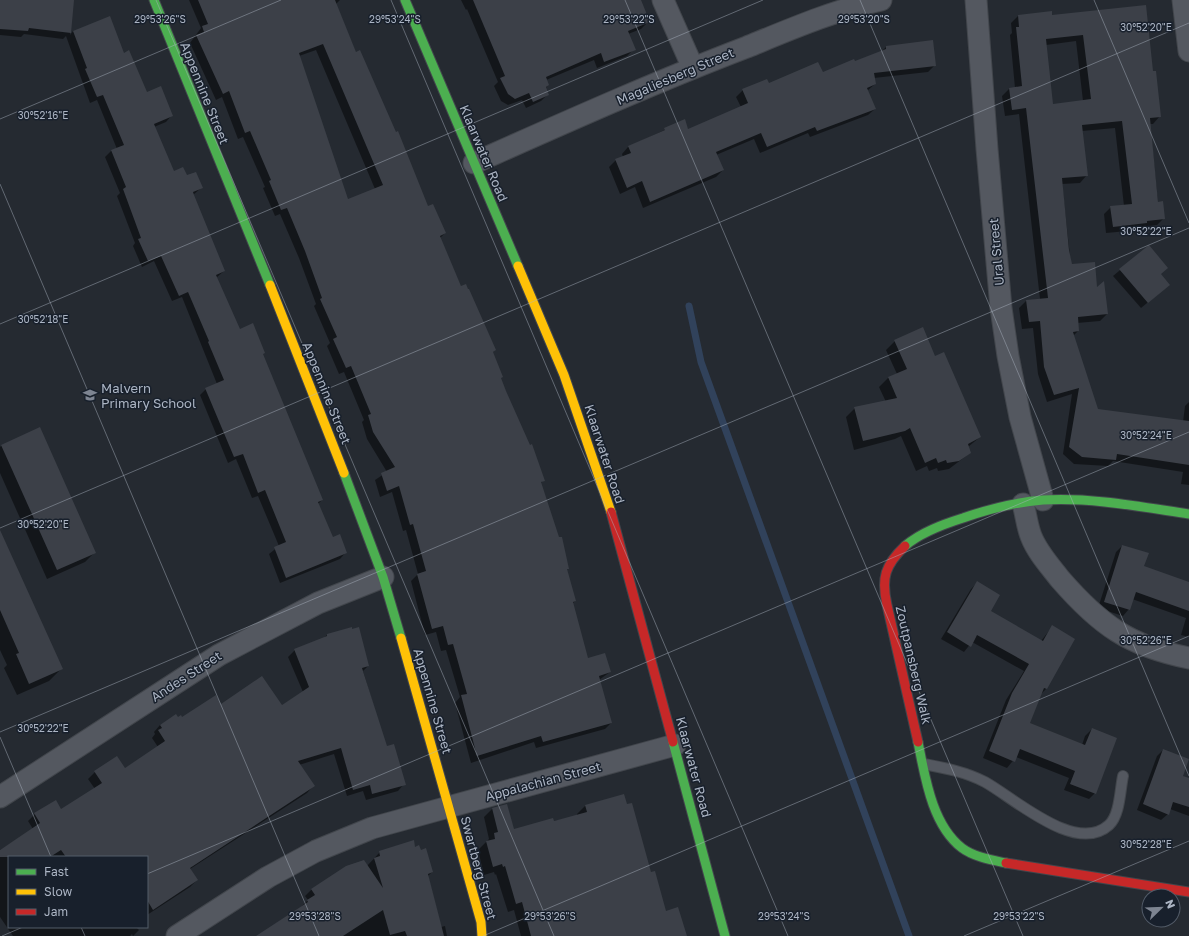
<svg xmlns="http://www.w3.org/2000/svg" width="1189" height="936" viewBox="0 0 1189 936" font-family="'Golos Text',sans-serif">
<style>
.shadow{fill:#0007;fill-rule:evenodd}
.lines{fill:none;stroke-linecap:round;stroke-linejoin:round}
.stream{stroke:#31425b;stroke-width:7}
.building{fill:#3c4048;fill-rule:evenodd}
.lane-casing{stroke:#42464c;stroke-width:12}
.street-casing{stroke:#42464c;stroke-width:23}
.fast-casing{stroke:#42464c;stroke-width:11}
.slow-casing{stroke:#42464c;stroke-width:11}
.jam-casing{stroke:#42464c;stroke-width:11}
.lane{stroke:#545860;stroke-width:10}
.street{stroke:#545860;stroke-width:21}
.fast{stroke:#4caf50;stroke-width:9}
.slow{stroke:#ffc107;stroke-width:9}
.jam{stroke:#c62828;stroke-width:9}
.ticks{fill:none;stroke:#acb5c4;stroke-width:1;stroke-opacity:0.45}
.labels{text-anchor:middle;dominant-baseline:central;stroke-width:3;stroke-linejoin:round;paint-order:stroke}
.street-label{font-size:13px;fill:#acb5c4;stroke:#18202c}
.poi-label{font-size:13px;fill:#acb5c4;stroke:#18202c;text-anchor:start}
.ticks-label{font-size:10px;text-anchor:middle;fill:#acb5c4;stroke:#18202c;stroke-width:3;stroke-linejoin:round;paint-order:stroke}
</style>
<rect width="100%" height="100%" fill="#252a31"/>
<path class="shadow" d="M0,0H73L70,35L73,31L123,54L146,94L172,115L166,122L154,127L173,172L186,177L201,188L193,195L224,271L216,278L239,330L262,355L322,500L318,504L332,538L346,552L340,559L280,583L269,554L279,546L258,496L252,498L236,459L228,463L200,395L206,389L217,384L182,297L172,301L154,261L142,267L133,246L135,243L117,196L120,193L105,157L111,151L117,149L97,100L90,103L66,36L63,39L24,34L21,37L0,35Z
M189,0H340L336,4L356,53L428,208L445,233L440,238L461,287L495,350L492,353L500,378L543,480L540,484L568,568L566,571L575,601L572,604L587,659L610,672L599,680L611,723L605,729L536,748L534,742L471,763L455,703L460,697L446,650L441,651L436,632L425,635L411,581L418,574L406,530L403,531L392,492L380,497L375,480L387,472L367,439L362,422L364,420L344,372L339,374L327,346L330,343L314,306L316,304L299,258L280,214L275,216L263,188L265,187L243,137L238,139L222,97L216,100L190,43L201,28ZM316,50L375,189L347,200L299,56Z
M461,0H640L648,22L641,29L628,34L634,49L627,56L597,68L594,60L546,80L548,85L546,88L548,94L541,101L526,108L522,100L508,105L501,101L494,86L498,82L467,9L466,10Z
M1018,16H1052L1152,72L1160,116L1153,124H1150L1158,203L1164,218L1157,225L1142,227L1139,230L1106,233L1104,214L1111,207L1124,206L1115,128L1082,131L1087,175L1080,183L1062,184L1071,265L1096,289L1107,314L1100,321L1077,323L1078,331L1073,336L1097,410L1183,422L1185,406L1189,402V485L1181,484L1183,472L1113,461L1108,466L1074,464L1063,454L1072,394L1047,402L1038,374L1033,328L1022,329L1019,308L1026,301L1040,299L1019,114L1005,116L1002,96L1009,89L1015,88L1010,35L1012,33L1011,23ZM1076,41L1083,101L1052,105L1046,45Z
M886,47L935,65L928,72L874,78L875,84L867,91L875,109L868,115L810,137L808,133L760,153L754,139L716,155L723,170L716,177L643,208L635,187L620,194L609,167L616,160L623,157L622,154L628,147L684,121L688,130L741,107L736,97L743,90L822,74L881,52Z
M1149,246L1160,274L1169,285L1141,308L1113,276Z
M895,341L935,357L980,437L968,447L970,453L949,469L938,471L937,468L929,471L927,466L916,471L901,436L895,439L854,450L846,417L855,408L886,402L879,387L888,378L897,374L886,350Z
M2,445L95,552L85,562L47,579L0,473V447Z
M0,533L61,669L49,681L17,695L4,668L7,665L0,650Z
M1122,546L1143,567L1189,583V637L1181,635L1186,618L1132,599L1129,609L1123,616L1098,608L1116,552Z
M977,583L990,612L1041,641L1052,627L1074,639L1046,689L1041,694L1029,724L1082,745L1085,736L1092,729L1095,793L1089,799L1064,790L1069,778L1016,757L1007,768L983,758L1006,700L1024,671L972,642L964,652L941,639L971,589Z
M327,635L368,666L363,671L386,747L404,784L398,791L366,800L363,791L347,796L334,754L299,765L313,786L307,793L190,869L197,880L190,887L147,915V857H9V927H136L139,930L133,936L132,934L130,936H13L0,917V850L33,829L28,821L35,814L61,811L95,789L88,779L95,772L124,769L158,747L152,738L155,734L154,732L160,725L221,706H281L303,692L288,657L295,650L323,639Z
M1163,750L1182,776L1189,779V816L1170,809L1168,814L1161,820L1137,810L1157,756Z
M623,795L665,912L686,936H521L514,910L508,912L496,874L495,875L494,872L484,875L478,850L489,839L484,817L493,808L514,830L577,816V814L585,806Z
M415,848L432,872L428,876L441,927L445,926L447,936H258L301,907L308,900L305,896L312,889L367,866L380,852Z"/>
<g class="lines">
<path class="stream" d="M689,306L701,362L909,936"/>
</g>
<path class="building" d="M0,0H74L71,33L29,28L28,31L0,29Z
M198,0H335L356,52L360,50L396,132L398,131L428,206L433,204L446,233L440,236L461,286L466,284L468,289H469L496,350L493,352L503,377L501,378L506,391L530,445L532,444L545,481L541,482L559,537H562L569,569H567L576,601L573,602L588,658L605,653L611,672L599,676L612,723L543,742L541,736L477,756L461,695L467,694L453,644L448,645L443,626L432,629L417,574L426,571L413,524L410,525L399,486L387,491L381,473L395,467L373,432L368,415L371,414L351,366L346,368L333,339L337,337L320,299L322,298L305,251L287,208L281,210L269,181L271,180L250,131L245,133L229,91L223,94L196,35L204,32L202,26L208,24ZM323,44L383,185L348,199L299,53Z
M473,0H641L650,22L628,31L636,50L604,62L601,53L546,77L549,85L546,87L549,95L533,102L529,93L515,99L508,94L500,78L505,76Z
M1146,5L1153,71H1156L1161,117L1150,118L1158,202L1163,201L1165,219L1147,221V223L1113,227L1110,206L1132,204L1122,121L1082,125L1088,176L1062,178L1069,250L1072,264L1095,262L1097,287L1104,281L1108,314L1078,317L1079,331L1073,332L1098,409L1189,421V465L1117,454L1116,460L1082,457L1069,447L1079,388L1054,395L1044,367L1040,321L1029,322L1026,300L1048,298L1026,108L1012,110L1009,88L1022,86L1016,27H1019L1018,15L1052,11V15ZM1083,35L1091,99L1053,104L1046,39Z
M110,16L124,53L129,50L147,92L161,86L173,116L154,124L174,171L183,167L187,175L196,172L203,188L193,192L194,195L225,271L216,275L240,329L253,323L265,353L263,354L323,500L318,502L333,537L340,534L347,553L286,578L274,547L286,542L265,490L258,493L243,454L234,457L205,388L224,380L208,342L209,341L188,292L179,296L161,256L148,261L138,239L141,238L123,189L126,187L111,150L124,145L103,95L97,97L85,69L87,68L73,31Z
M933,40L936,66L874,73L876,84L867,88L876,109L817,131L815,127L767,147L761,133L716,152L724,170L650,202L642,181L627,188L615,159L631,153L628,146L665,130L664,128L685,119L688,129L748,103L742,89L767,79L769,83L818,62L823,72L854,59L855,61L886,49V46Z
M1149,245L1168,268L1161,274L1170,285L1148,303L1119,269Z
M923,327L935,356L944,352L981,437L968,444L971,453L959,461L947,463L946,460L938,463L936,458L925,463L910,428L905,431L863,441L854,407L897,398L888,377L907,369L894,340Z
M40,427L96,553L57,570L1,445Z
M0,530L63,669L29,684L16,654L19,653L0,610Z
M1122,545L1149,553L1144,566L1189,582V611L1136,592L1130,610L1104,602Z
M977,581L1000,595L991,611L1043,641L1052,625L1075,639L1047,689L1044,688L1030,723L1085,745L1092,728L1117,738L1096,794L1070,784L1075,771L1020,749L1015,762L989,751L1012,693L1029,664L977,635L971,647L947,632Z
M352,627V629L359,627L369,666L362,668L387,746L394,744L406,785L372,794L370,785L353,790L341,748L298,761L315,786L190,868L198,880L153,910L147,900V857H66L61,850L50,857H0V850L40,823L34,813L56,800L61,809L102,783L94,771L117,756L125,768L165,741L158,730L162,728L160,725L176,714L178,717L181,715L182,717L216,695L221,704L262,676L282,705L309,687L294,649L327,636V634Z
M1163,749L1189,759L1183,776L1189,778V807L1173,802L1169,815L1143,804Z
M624,794L627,804L632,803L651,872L655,871L666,911L678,907L687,936H531L522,902L516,904L505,866L503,867L502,864L493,867L486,841L495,839L494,833L498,832L492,808L507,804L514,829L553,818L554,821L587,812L585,805Z
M414,840L415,847L419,845L421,850L426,848L433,872L428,874L444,936H407L405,931L390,935L383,910L343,936H256L308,902L307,900L315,895L311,889L346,866L364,860L383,888L374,858L380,856L379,851Z"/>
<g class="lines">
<defs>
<path id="lane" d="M924,764C945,768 966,772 985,782C1014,798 1076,855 1109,825C1120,815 1120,790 1123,776"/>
<path id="street" d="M663,0L693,68
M976,0L987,149L1001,308L1008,356L1020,417L1043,500
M1183,0L1189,51
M474,163C564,123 655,82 747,47C791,29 835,10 881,0
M1023,504C1026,514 1027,526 1031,536C1037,552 1050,566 1060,579C1100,625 1129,646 1189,658
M0,797L219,655L318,603L383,577
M177,936L268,877L316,851L372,828L675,745"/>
<path id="fast" d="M154,0L270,285
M405,0L518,266
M344,473L383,577L401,638
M905,546C921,532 944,524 963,518C989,509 1016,502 1043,500C1091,497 1142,507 1189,514
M673,742L725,936
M918,742C925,777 932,825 962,848C974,857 992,860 1006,863"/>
<path id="slow" d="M518,266L564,375L611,512
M270,285L344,473
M401,638L481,922L482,936"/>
<path id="jam" d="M611,512L673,742
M905,546C885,565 881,578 887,605L918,742
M1006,863L1189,892"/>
</defs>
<use href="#lane" class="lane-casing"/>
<use href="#street" class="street-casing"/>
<use href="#fast" class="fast-casing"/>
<use href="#slow" class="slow-casing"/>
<use href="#jam" class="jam-casing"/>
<use href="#lane" class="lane"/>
<use href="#street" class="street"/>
<use href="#fast" class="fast"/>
<use href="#slow" class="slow"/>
<use href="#jam" class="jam"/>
</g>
<path class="ticks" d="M156,0L554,936M391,0L788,936M625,0L1023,936M860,0L1189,776M1094,0L1189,223M0,119L281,0M0,184L319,936M0,324L763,0M0,528L1189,23M0,732L1189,228M0,737L51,857M147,874L1189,432M81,927L85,936M2,936L23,927M483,936L1189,636M964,936L1189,841"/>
<defs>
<symbol id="school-bare" viewBox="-9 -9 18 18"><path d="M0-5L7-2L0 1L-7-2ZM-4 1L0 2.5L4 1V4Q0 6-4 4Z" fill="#7d8491" stroke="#18202c" stroke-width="2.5" paint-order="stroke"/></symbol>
</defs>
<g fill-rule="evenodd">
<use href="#school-bare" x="80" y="385" width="20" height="20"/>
</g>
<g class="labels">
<g class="street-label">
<text transform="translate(675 76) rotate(-23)">Magaliesberg Street</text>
<text transform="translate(205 93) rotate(68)">Appennine Street</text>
<text transform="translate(484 153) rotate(67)">Klaarwater Road</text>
<text transform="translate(996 252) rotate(-95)">Ural Street</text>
<text transform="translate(327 393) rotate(68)">Appennine Street</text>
<text transform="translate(605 454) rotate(72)">Klaarwater Road</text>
<text transform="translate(914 665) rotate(77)">Zoutpansberg Walk</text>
<text transform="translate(186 676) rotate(-33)">Andes Street</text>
<text transform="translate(433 701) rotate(74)">Appennine Street</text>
<text transform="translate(694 767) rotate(75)">Klaarwater Road</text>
<text transform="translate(543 781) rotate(-15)">Appalachian Street</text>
<text transform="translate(479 868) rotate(75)">Swartberg Street</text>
</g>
<g class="poi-label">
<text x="101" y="388">Malvern<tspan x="101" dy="15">Primary School</tspan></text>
</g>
</g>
<g class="ticks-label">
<text x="160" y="23">29°53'26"S</text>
<text x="395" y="23">29°53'24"S</text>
<text x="629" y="23">29°53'22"S</text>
<text x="864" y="23">29°53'20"S</text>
<text x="1146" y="31">30°52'20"E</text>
<text x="43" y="119">30°52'16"E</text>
<text x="1146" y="235">30°52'22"E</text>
<text x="43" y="323">30°52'18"E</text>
<text x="1146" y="439">30°52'24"E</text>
<text x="43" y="528">30°52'20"E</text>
<text x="1146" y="644">30°52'26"E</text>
<text x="43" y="732">30°52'22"E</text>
<text x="1146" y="848">30°52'28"E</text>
<text x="315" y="920">29°53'28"S</text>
<text x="550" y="920">29°53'26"S</text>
<text x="784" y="920">29°53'24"S</text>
<text x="1019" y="920">29°53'22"S</text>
</g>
<rect x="8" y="856" width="140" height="72" fill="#18202c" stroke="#535c69"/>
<rect x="16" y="869" width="20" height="6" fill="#4caf50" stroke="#535c69"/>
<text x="44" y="876" font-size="12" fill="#acb5c4">Fast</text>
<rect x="16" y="889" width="20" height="6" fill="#ffc107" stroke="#535c69"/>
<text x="44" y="896" font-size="12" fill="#acb5c4">Slow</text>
<rect x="16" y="909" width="20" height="6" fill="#c62828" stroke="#535c69"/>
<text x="44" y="916" font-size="12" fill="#acb5c4">Jam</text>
<g transform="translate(1161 908) rotate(67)"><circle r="19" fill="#18202c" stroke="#535c69"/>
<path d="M0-3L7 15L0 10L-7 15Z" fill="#7d8491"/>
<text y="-6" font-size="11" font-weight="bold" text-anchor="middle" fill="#acb5c4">N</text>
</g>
</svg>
